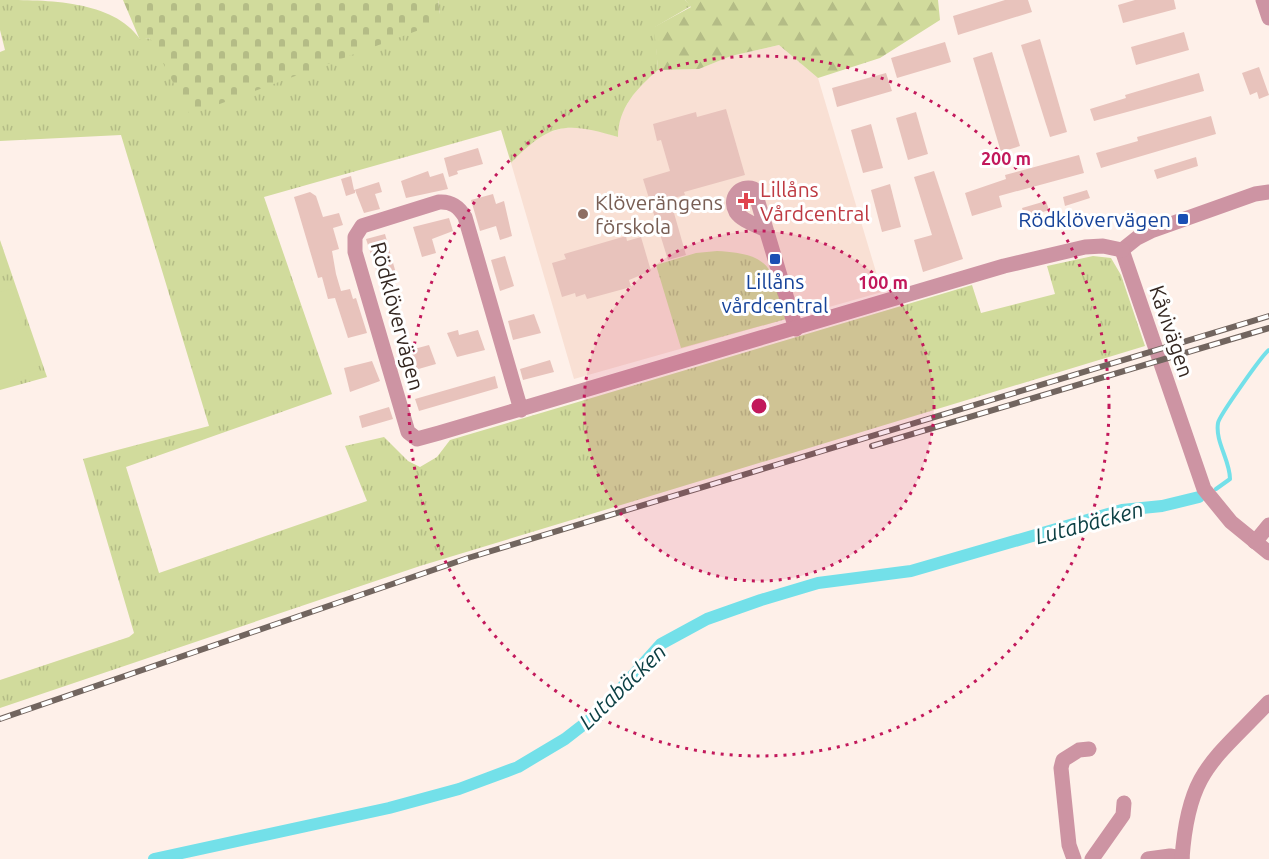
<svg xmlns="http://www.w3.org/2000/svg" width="1269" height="859" viewBox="0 0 1269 859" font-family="Ubuntu,sans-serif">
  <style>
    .built { fill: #f9e0d4 }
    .grass { fill: url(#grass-tufts) }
    .forest { fill: url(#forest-firs) }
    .cemetery { fill: url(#cemetery-stones) }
    .garden { fill: #d1db9c }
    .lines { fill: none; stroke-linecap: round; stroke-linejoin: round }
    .stream { stroke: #73e0e9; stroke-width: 4 }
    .canal { stroke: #73e0e9; stroke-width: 12 }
    .building { fill: #e8c3bc }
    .minor { stroke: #cd94a3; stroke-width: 15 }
    .rail-casing { stroke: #72655f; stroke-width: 6 }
    .rail { stroke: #fff; stroke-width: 4; stroke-dasharray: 11; stroke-linecap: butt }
    .ring { fill: none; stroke: #c2185b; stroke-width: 3; stroke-dasharray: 3 6 }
    .health-dot { fill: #e0444e; stroke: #fff; stroke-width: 2 }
    .education-dot { fill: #8d6e63; stroke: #fff; stroke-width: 2 }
    .transit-dot { fill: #1a4fb4; stroke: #fff; stroke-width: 2 }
    .labels { text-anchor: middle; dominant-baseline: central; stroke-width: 6; stroke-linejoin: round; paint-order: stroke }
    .health-label { font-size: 21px; fill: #be3a42; stroke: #fff; text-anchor: start }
    .education-label { font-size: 21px; fill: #785e54; stroke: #fff; text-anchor: start }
    .transit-label { font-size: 21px; fill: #164399; stroke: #fff; text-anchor: end }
    .street-label { font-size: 21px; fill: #342721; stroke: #fff }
    .water-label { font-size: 22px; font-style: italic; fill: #0c4044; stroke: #fff }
    .centre { fill: #c2185b; stroke: #fff; stroke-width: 3 }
    .ring-label { font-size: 18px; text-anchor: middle; font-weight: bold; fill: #c2185b; stroke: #fff; stroke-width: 6; stroke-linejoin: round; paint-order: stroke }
  </style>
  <defs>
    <pattern id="grass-tufts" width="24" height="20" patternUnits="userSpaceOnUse" patternTransform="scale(1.5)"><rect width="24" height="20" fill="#d1db9c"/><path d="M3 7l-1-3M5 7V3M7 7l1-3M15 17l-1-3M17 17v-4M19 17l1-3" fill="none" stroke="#b4bc86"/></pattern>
    <pattern id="forest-firs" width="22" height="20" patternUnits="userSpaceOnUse" patternTransform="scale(1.5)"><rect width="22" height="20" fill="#d1db9c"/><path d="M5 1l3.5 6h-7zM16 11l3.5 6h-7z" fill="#b4bc86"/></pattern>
    <pattern id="cemetery-stones" width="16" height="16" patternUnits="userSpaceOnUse" patternTransform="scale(1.5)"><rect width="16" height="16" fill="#d1db9c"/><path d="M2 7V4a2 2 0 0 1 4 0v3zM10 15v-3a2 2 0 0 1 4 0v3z" fill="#b4bc86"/></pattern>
  </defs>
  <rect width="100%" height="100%" fill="#fef0e9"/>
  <!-- built -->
  <polygon class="built" points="779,45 818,78 882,292 574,379 511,163 530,143 544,134 563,128 587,127 618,137 618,120 629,101 640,85 658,70 699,69 731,56"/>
  <!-- grass -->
  <g class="grass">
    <path d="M0,0C47,0 113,0 140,39L440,14L438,0H685L691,6L655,27L658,70C637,88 618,108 618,137C566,121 549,123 511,163L501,130L264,197L332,394L126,467L159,573L367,501L345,446L384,437L408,461L420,467L437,457L450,440L972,285L981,313L1055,294L1047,266L1093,256L1111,258L1121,275L1145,346L420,566L0,708V680L129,637L134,633L83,459L209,426L121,135L0,141V52L5,50L0,30Z"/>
    <polygon points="0,240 47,377 0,390"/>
    <path d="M717,251C775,254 771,270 786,319L681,348L656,265L696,253Z"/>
  </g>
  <!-- forest -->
  <polygon class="forest" points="685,0 938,0 940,20 880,58 818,78 779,45 731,56 699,69 658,70 654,27 691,7"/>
  <!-- cemetery -->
  <polygon class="cemetery" points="123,0 438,0 440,14 438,23 190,115 150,38 140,40"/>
  <!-- garden -->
  <polygon class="garden" points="11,289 40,371 0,385 0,292"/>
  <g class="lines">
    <!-- stream -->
    <path class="stream" d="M1216,489L1230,479C1230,460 1215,442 1218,423C1219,416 1263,354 1269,350"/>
    <!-- canal -->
    <polyline class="canal" points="154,859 389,808 459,789 518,767 565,739 601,711 661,644 707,619 761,600 818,583 911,571 1122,510 1162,506 1199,497"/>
  </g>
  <!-- building -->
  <g class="building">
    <polygon points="1005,0 1028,0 1032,12 958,35 953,16"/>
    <polygon points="1135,0 1174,0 1176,9 1123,23 1118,5"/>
    <polygon points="1184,32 1189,50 1136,65 1131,47"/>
    <polygon points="1040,39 1067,132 1050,137 1021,45"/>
    <polygon points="945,42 951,62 897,78 891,58"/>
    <polygon points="992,52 1020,146 1001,152 973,58"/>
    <polygon points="1259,67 1269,95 1259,99 1257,92 1250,95 1242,73"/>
    <polygon points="886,73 892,91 837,107 832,88"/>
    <polygon points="1199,73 1204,91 1094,121 1090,109 1126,98 1125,95"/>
    <polygon points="726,109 745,175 684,192 685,195 670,199 686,255 668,260 643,179 670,171 661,140 657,141 653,124 696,112 697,117"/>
    <polygon points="916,112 928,154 908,160 896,118"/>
    <polygon points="1211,116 1216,134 1101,168 1096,153 1138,141 1137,137"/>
    <polygon points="871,124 883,168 863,173 851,130"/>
    <polygon points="478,148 483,164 457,171 458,174 449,177 444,158"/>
    <polygon points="1079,155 1084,173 999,196 1002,207 972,216 965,193 1006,179 1005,175"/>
    <polygon points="1196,157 1198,166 1157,179 1154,170"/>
    <polygon points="428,171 430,177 443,173 448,189 406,198 401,181"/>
    <polygon points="934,171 963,259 923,272 914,240 932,235 914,177"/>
    <polygon points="351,176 354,190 379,182 382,192 375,194 380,209 364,213 355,190 355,193 346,196 341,179"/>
    <polygon points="890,184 901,227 882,232 871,190"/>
    <polygon points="1087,190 1090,198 1065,206 1063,197"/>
    <polygon points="310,192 316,196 323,217 339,213 343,225 333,228 339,249 332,251 336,274 341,291 350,289 353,299 356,298 367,333 348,338 335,298 328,299 322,277 318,278 294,197"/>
    <polygon points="493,194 496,204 504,201 512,236 500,240 496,226 480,231 471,200"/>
    <polygon points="1046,201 1049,210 1025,218 1022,208"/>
    <polygon points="449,218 453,231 432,239 436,253 422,257 413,227"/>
    <polygon points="385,234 397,277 380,282 366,239"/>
    <polygon points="626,236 627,241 641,237 651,271 629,280 631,287 587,299 585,294 576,297 575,293 562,297 552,263 566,259 564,254"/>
    <polygon points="505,256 514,286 500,291 491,260"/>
    <polygon points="534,314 541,333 513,340 508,321"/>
    <polygon points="458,330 459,335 478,330 485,350 457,357 447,333"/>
    <polygon points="429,345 436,364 408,372 403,352"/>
    <polygon points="550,360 554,372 523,380 520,369"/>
    <polygon points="372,361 380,381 350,392 344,368"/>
    <polygon points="495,376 498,388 419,411 415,399"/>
    <polygon points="389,407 393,419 362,428 359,416"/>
  </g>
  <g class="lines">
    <!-- minor -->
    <g class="minor">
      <polyline points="1263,0 1269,18"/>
      <path d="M766,230C757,225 742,221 736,212C728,198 740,184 754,189L796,329"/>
      <polyline points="1122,250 1204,489 1231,522 1269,553"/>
      <polyline points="1122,250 1137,238 1151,231 1255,194 1269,192"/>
      <path d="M521,410L465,217C459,207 452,201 439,202L362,226L355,237V252L408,432L417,439L439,433L1004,266L1085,247L1103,246L1122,250"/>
      <polyline points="1255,542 1269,525"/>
      <polyline points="1074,859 1069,845 1061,768 1063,760 1079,750 1089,749"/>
      <polyline points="1092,859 1123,815 1124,803"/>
      <polyline points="1148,859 1170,856 1182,858"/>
      <path d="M1182,859C1188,771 1213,761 1269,702"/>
    </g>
    <!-- rail casing -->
    <g class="rail-casing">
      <g id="rail">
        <polyline points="872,446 1269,328"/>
        <polyline points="0,719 468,558 1269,316"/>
      </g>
    </g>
    <!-- rail -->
    <use href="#rail" class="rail"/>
  </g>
  <!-- distance rings -->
  <circle cx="759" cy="406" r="175" fill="#c2185b" fill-opacity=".12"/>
  <g class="ring">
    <circle cx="759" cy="406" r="175"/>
    <circle cx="759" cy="406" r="350"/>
  </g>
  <!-- markers -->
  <path class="health-dot" d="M743 192h6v6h6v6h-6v6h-6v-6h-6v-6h6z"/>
  <circle class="education-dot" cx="583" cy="214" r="6"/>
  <g class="transit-dot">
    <rect x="1177" y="213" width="12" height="12" rx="3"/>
    <rect x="769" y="253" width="12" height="12" rx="3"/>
  </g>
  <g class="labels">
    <!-- health labels -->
    <g class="health-label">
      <text x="760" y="189">Lillåns<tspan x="760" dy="24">Vårdcentral</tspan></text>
    </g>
    <!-- education labels -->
    <g class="education-label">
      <text x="595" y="202">Klöverängens<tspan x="595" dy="24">förskola</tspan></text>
    </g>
    <!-- transit labels -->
    <g class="transit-label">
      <text x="1171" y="219">Rödklövervägen</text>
      <text x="775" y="281" text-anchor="middle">Lillåns<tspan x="775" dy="24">vårdcentral</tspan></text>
    </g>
    <!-- street labels -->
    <g class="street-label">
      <text transform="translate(398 316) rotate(75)">Rödklövervägen</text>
      <text transform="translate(1172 331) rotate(71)">Kåvivägen</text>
    </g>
    <!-- water labels -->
    <g class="water-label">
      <text transform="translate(1089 522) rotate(-15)">Lutabäcken</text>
      <text transform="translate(622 686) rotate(-44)">Lutabäcken</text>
    </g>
  </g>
  <circle cx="759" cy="406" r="9" class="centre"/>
  <g class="ring-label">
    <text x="1006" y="165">200 m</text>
    <text x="883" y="289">100 m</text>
  </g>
</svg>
